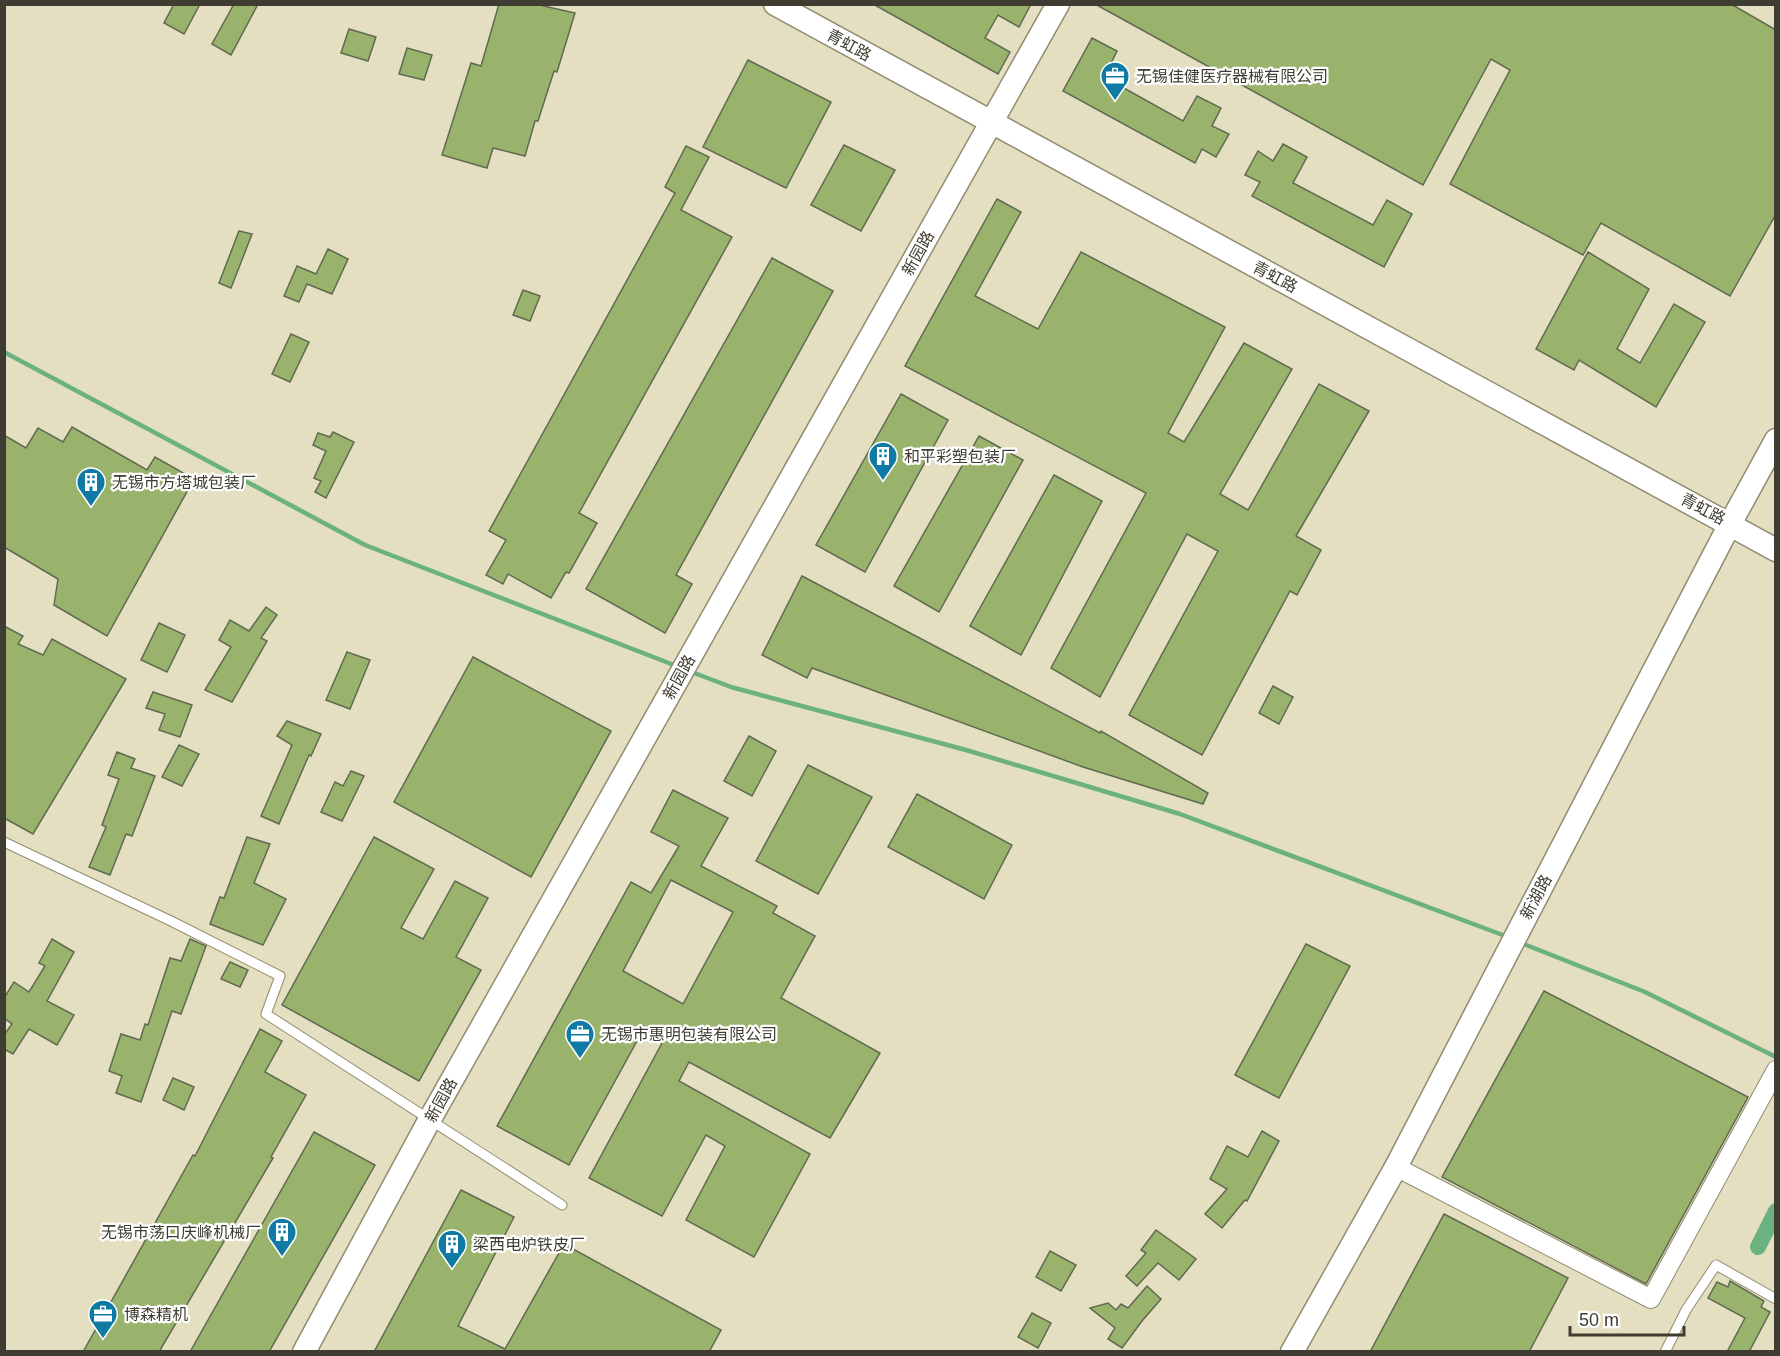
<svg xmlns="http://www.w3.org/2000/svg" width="1780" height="1356" viewBox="0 0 1780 1356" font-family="Arial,'Noto Sans SC',sans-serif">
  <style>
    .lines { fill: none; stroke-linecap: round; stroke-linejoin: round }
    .stream { stroke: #6cb180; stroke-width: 4.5 }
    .canal { stroke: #6cb180; stroke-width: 16 }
    .building { fill: #99b36c; stroke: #606a51; stroke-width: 1.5; fill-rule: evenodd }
    .service-casing { stroke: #918c70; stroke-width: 11 }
    .minor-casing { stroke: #918c70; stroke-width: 20 }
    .tertiary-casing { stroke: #918c70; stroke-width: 25 }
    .service { stroke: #fff; stroke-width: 9 }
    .minor { stroke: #fff; stroke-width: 18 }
    .tertiary { stroke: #fff; stroke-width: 22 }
    .labels { text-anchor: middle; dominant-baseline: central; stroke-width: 4.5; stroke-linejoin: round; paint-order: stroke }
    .street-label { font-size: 16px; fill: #3f3d31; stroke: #fff }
    .poi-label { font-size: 16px; fill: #3f3d31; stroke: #fff; text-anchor: start }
  </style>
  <rect width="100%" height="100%" fill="#e4dfc1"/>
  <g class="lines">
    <!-- stream -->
    <g class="stream">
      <polyline points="4,352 365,545 679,667"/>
      <polyline points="689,671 731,687 966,750 1180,814 1508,937"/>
      <polyline points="1521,943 1645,992 1776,1057"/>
    </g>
    <!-- canal -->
    <polyline class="canal" points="1758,1247 1776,1211"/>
  </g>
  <!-- building -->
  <g class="building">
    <polygon points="174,4 200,4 184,34 164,23"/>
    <polygon points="234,4 258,4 231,55 212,44"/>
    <polygon points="499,4 535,4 575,13 557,72 554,71 538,121 535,121 525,156 493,148 487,168 442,155 471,63 481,66"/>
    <polygon points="873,4 1031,4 1019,27 998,15 985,38 1010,52 998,74"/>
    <polygon points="1095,4 1731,4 1776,30 1776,214 1730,296 1601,223 1583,255 1450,184 1510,70 1491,59 1423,185"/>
    <polygon points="349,29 376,37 368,61 341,53"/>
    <polygon points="1092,38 1117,51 1104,77 1183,121 1197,96 1221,108 1212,126 1229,134 1216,157 1202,149 1195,163 1063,91"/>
    <polygon points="407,48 432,55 424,80 399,74"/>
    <polygon points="748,60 831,102 786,188 703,147"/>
    <polygon points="1283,144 1307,157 1293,183 1373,225 1387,200 1412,214 1384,267 1252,196 1260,182 1245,175 1258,151 1273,161"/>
    <polygon points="844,145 895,170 861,231 811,205"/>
    <polygon points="686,146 709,157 681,210 732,237 579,513 597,523 569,573 566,572 551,598 508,574 503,584 486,575 506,540 489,531 675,193 665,187"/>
    <polygon points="997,199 1021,212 975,296 1038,329 1081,252 1225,327 1168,433 1184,442 1244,343 1292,369 1220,494 1248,510 1319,384 1369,411 1296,536 1321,550 1297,595 1290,591 1202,755 1129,715 1218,551 1187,534 1100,697 1051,668 1146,493 905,366"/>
    <polygon points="239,231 252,234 231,288 219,283"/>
    <polygon points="328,249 348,259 332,294 307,284 299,302 284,296 297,266 316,274"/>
    <polygon points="1588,252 1649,289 1617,349 1640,363 1674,304 1705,322 1656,407 1579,360 1574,370 1536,349"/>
    <polygon points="772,258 833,291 676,575 692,584 665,633 586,589"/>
    <polygon points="523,290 540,296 530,321 513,315"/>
    <polygon points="291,334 309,342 290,382 272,374"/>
    <polygon points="901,394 948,420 865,572 816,545"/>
    <polygon points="72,427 147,470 155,457 194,479 107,636 54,605 58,579 4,547 4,435 26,448 38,428 63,442"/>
    <polygon points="333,432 354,442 326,498 315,492 321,481 314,478 326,451 313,445 318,433 330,437"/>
    <polygon points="979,436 1023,460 939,612 894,586"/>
    <polygon points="1054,475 1102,501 1021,655 970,626"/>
    <polygon points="802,576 1100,733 1101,731 1208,793 1203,804 1083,767 812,668 807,678 762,655"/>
    <polygon points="266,607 277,615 261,638 267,641 232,702 205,690 231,647 219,640 230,620 249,631"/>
    <polygon points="159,623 185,635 167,672 141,660"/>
    <polygon points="4,626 23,636 18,644 43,655 52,639 126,679 33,834 4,818"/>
    <polygon points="347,652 370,660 350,709 326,700"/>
    <polygon points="473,657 611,731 531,877 394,802"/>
    <polygon points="1273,686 1293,697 1279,724 1259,713"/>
    <polygon points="153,692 192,705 180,737 159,730 165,714 146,708"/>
    <polygon points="287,721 321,734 311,756 309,755 279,824 261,816 292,745 277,736"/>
    <polygon points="749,736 776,751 752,796 724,781"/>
    <polygon points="179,745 199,754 182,786 162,777"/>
    <polygon points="117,752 135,759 131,768 155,776 132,836 126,834 110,875 89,867 106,827 102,825 119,779 108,775"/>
    <polygon points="808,765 872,797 818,894 756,861"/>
    <polygon points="351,771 364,776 342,821 321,812 335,782 343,786"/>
    <path d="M673,790L728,818L701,866L777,906L773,913L815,936L781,998L880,1053L830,1138L689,1062L679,1081L810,1154L754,1257L686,1220L725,1146L706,1135L662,1216L589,1178L662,1043L642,1032L569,1165L497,1126L631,882L651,893L679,846L651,832ZM671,880L733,912L683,1004L623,971Z"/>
    <polygon points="917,794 1012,845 984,899 888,847"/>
    <polygon points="247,837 270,844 254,883 286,899 263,945 210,924 220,897 224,898"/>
    <polygon points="374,837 434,869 401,928 423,939 455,881 488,898 456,957 481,970 419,1081 282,1005"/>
    <polygon points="52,939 74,952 47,1001 74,1015 57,1045 29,1029 13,1054 4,1049 4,1035 12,1024 4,1018 4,998 14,982 29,992 45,966 39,963"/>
    <polygon points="190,939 206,946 181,1014 172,1011 141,1102 116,1093 122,1076 109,1071 121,1034 140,1040 145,1024 148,1025 170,958 181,961"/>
    <polygon points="1306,944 1350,966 1279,1098 1235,1075"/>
    <polygon points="230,962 248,970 240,987 221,979"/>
    <polygon points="1544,991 1748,1097 1646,1284 1442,1177"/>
    <polygon points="260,1029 282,1041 265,1072 306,1095 271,1157 273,1158 159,1352 83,1352 193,1155 195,1156"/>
    <polygon points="173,1078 194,1087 184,1110 163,1100"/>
    <polygon points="1262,1131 1279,1141 1247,1201 1245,1200 1222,1228 1205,1214 1227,1189 1210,1179 1227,1146 1248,1157"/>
    <polygon points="314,1132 375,1165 269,1352 190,1352"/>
    <polygon points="461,1190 514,1217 458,1326 505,1349 564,1244 721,1330 709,1352 374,1352"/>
    <polygon points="1444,1214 1568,1278 1529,1352 1370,1352"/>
    <polygon points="1156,1230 1196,1259 1179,1280 1158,1263 1137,1286 1126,1276 1146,1253 1141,1250"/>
    <polygon points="1050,1251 1076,1265 1061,1291 1036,1277"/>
    <polygon points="1730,1281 1764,1301 1761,1307 1770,1312 1749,1352 1727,1352 1745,1318 1708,1298 1717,1282 1728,1287"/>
    <polygon points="1147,1286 1161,1299 1142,1321 1122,1348 1108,1339 1115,1328 1090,1308 1108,1303 1116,1310 1121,1304 1128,1308"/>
    <polygon points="1032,1313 1051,1323 1038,1348 1018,1337"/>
  </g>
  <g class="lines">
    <!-- service casing -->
    <g class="service-casing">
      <g id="service">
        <polyline points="4,842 171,921 280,976 266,1014 562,1205"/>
        <polyline points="1665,1352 1686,1310 1716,1265 1776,1299"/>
      </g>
    </g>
    <!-- minor casing -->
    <g class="minor-casing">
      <polyline id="minor" points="1396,1167 1651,1299 1776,1070"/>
    </g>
    <!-- tertiary casing -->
    <g class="tertiary-casing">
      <g id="tertiary">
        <polyline points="775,4 1776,550"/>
        <polyline points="304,1352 430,1119 1058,4"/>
        <polyline points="1292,1352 1396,1167 1730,524 1776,440"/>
      </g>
    </g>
    <!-- service -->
    <use href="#service" class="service"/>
    <!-- minor -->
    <use href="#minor" class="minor"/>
    <!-- tertiary -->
    <use href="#tertiary" class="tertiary"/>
  </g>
  <!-- icons -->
  <defs>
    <g id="office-pin" transform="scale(1.5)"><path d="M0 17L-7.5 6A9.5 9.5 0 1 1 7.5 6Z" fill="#0f7aa4" stroke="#fff"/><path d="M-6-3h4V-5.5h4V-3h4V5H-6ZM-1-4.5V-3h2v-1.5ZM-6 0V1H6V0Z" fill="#fff"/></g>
    <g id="building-pin" transform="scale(1.5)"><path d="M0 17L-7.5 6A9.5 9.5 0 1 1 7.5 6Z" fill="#0f7aa4" stroke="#fff"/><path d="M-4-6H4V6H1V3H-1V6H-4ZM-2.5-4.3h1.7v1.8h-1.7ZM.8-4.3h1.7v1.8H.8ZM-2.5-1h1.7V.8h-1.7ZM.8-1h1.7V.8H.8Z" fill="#fff"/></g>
  </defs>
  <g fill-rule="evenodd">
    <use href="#office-pin" x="1115" y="76"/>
    <use href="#building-pin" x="883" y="456"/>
    <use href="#building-pin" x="91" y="482"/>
    <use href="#office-pin" x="580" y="1034"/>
    <use href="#building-pin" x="282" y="1232"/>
    <use href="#building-pin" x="452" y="1244"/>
    <use href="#office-pin" x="103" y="1314"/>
  </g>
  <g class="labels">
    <!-- street labels -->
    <g class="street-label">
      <text transform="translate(849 45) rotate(29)">青虹路</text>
      <text transform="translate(918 253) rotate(-61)">新园路</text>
      <text transform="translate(1275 277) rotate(28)">青虹路</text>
      <text transform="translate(1703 509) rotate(28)">青虹路</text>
      <text transform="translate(679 677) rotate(-61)">新园路</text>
      <text transform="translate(1536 897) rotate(-62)">新湖路</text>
      <text transform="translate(441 1100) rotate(-61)">新园路</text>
    </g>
    <!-- poi labels -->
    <g class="poi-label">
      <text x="1136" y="76">无锡佳健医疗器械有限公司</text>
      <text x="904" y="456">和平彩塑包装厂</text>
      <text x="112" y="482">无锡市方塔城包装厂</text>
      <text x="601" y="1034">无锡市惠明包装有限公司</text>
      <text x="261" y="1232" text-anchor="end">无锡市荡口庆峰机械厂</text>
      <text x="473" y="1244">梁西电炉铁皮厂</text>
      <text x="124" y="1314">博森精机</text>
    </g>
  </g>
  <!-- border -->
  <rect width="1780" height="1356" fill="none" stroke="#3f3d31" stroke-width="12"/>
  <!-- scale -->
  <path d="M1570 1326v9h114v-9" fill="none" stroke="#3f3d31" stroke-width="3"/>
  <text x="1579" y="1326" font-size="18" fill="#3f3d31" stroke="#ffffff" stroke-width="4.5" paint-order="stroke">50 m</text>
</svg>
